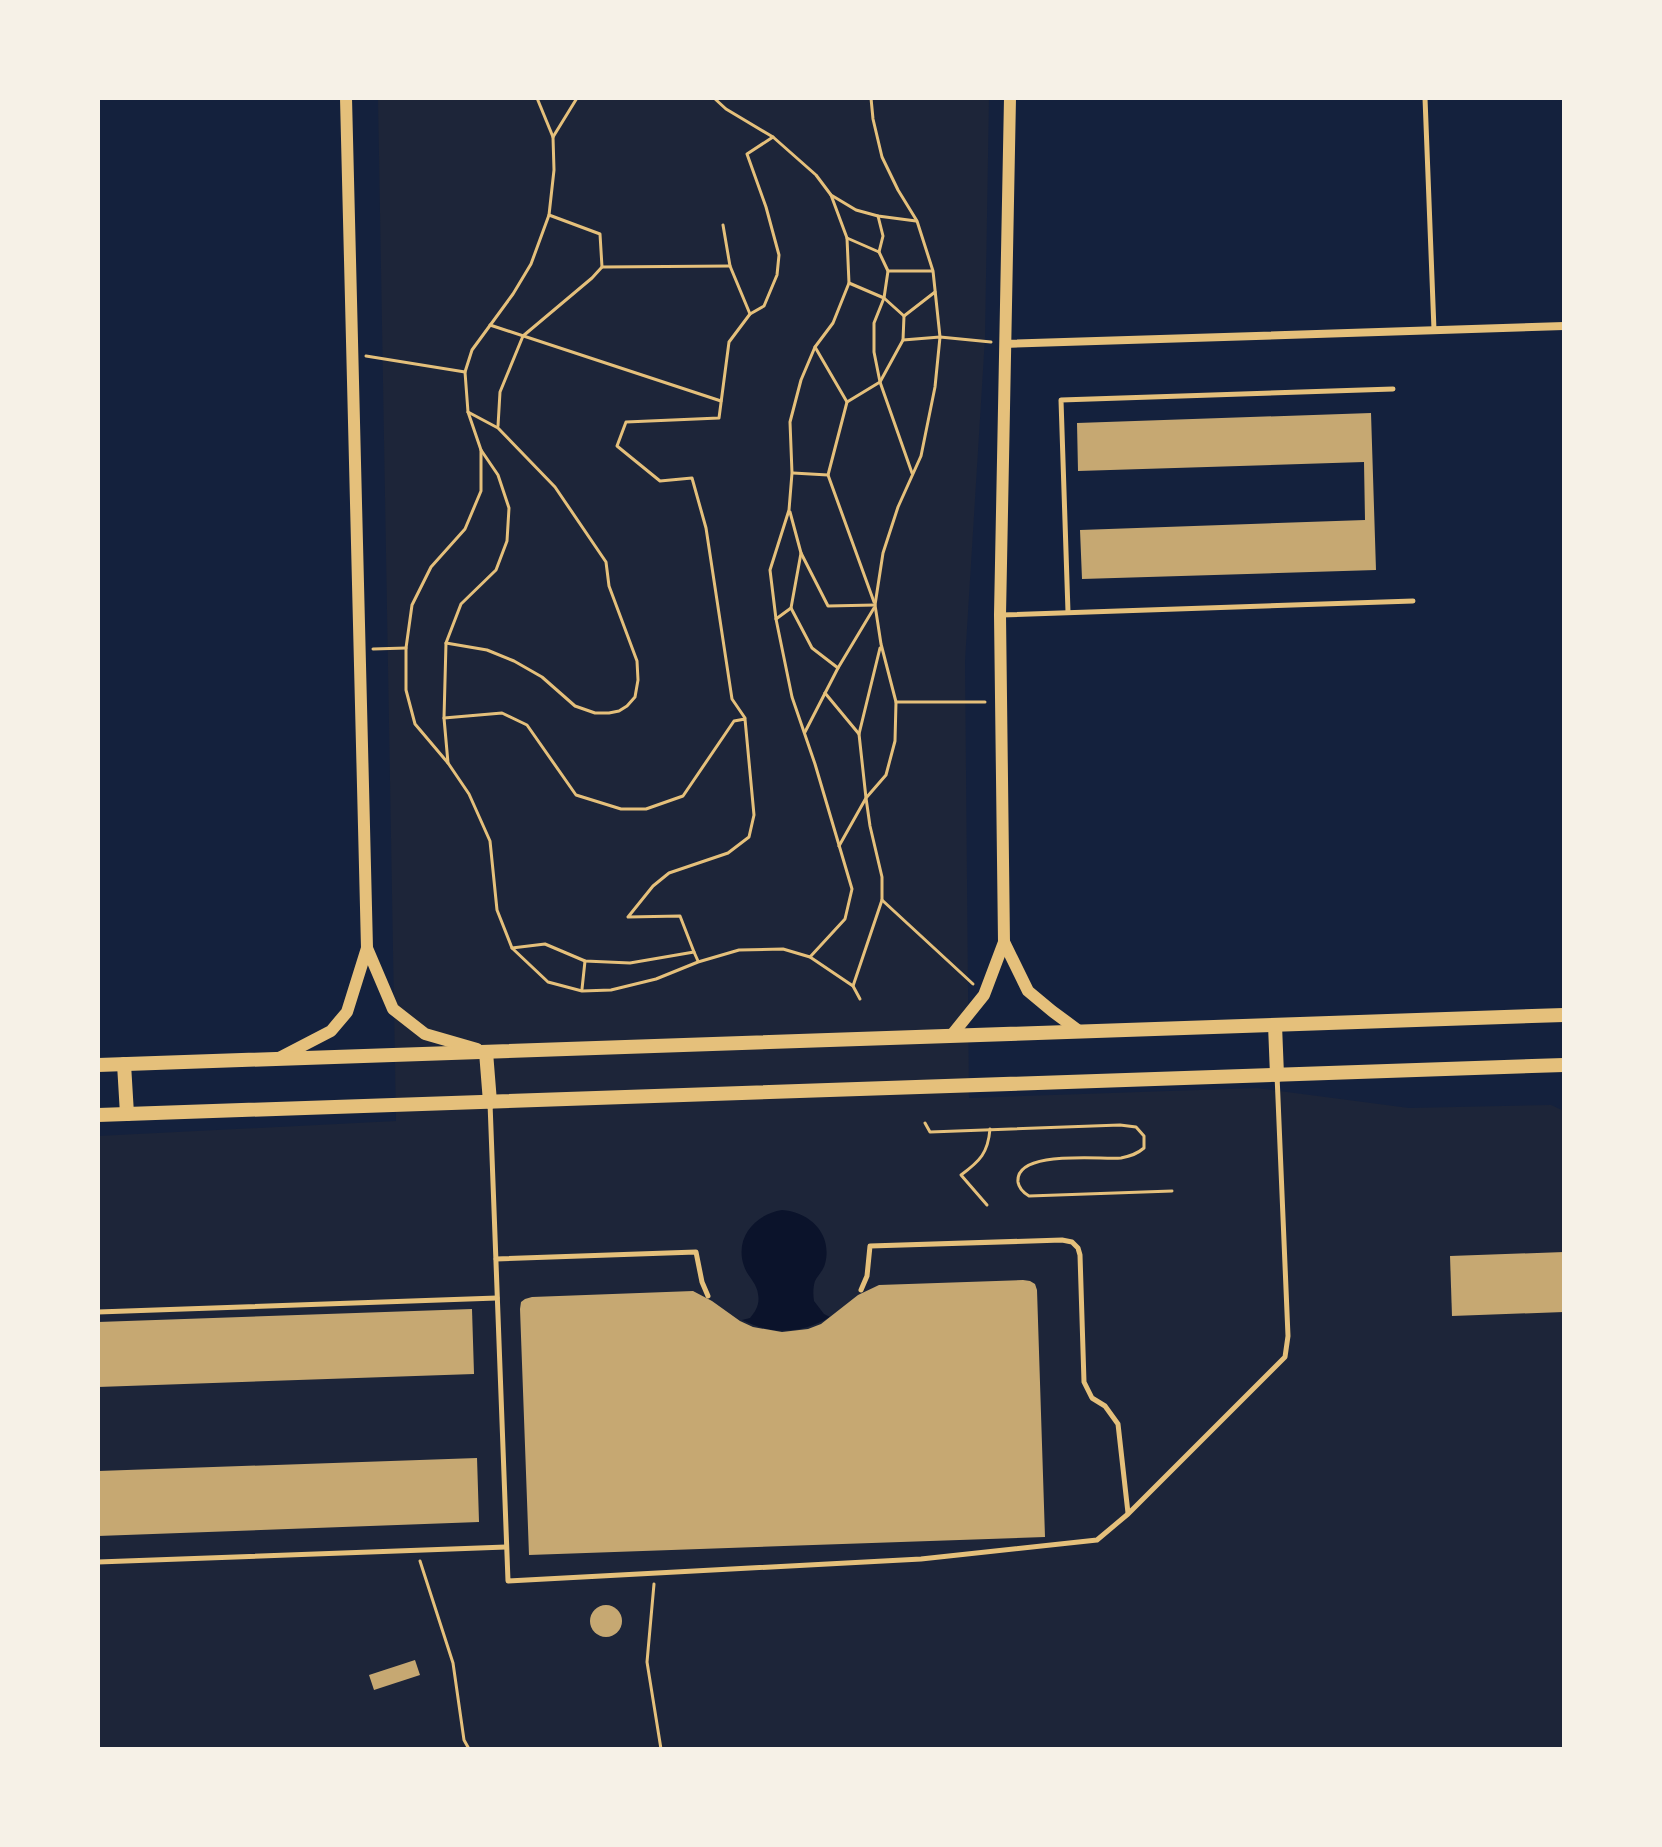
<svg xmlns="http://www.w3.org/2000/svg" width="1662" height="1847" viewBox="0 0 1662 1847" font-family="'PT Sans',sans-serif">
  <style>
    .green { fill: #1d2539 }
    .water { fill: #0b132b }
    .building { fill: #c6a872 }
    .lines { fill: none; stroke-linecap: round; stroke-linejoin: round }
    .path { stroke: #e5c07b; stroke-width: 3 }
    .service { stroke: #e5c07b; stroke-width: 5 }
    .minor { stroke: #e5c07b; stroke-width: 8 }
    .tertiary { stroke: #e5c07b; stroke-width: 12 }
    .secondary { stroke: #e5c07b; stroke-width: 14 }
  </style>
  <rect width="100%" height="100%" fill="#14213d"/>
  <!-- green -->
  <polygon class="green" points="378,98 989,98 985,338 965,661 969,1098 1257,1088 1409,1108 1551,1105 1564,1111 1564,1749 98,1749 98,1136 396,1121"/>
  <!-- water -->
  <path class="water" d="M782,1210C810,1212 833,1234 825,1264C823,1271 818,1275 815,1281C813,1287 813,1295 814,1301L824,1314L830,1317C801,1334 772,1335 742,1320L750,1318C756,1311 760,1304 758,1294C757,1283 747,1276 744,1266C734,1237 756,1214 782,1210Z"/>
  <!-- building -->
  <g class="building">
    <polygon points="1371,413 1376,570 1082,579 1080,530 1365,520 1364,462 1078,471 1077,423"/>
    <polygon points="1564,1252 1564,1312 1452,1316 1450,1256"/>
    <polygon points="1023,1280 1030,1281 1035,1284 1037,1290 1045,1537 529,1555 520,1309 521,1302 525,1299 532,1297 693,1291 712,1301 740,1321 753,1327 782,1332 808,1329 821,1324 858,1295 879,1285"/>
    <polygon points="472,1309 474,1374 98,1387 98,1322"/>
    <polygon points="477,1458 479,1522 98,1536 98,1471"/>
    <circle cx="606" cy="1621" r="16"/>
    <polygon points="415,1660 420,1675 374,1690 369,1675"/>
  </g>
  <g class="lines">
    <!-- path -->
    <g class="path">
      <polyline points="537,98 553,137"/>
      <polyline points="577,98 553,137 554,170 549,215 531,264 513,294 472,350 465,372 468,412 481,450 481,491 465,529 431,567 412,605 406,648 406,690 415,724 448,763 469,794 490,841 497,910 512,948 548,982 582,991 611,990 656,979 698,962 739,950 783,949 810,957 853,986 882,900 882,877 870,826 866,798 886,775 895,741 896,702 881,644 875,605 883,553 898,507 921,456 935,387 940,337 933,271 917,221 898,190 882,157 873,119 871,98"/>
      <polyline points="714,98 726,109 773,137 816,175 831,195 856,210 878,216 916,221"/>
      <polyline points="878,216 883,236 879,252 888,271 884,298 874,323 874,352 880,382 912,473"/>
      <polyline points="723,225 730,266 750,314 729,342 719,418 626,422 617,446 660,481 692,478 706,528 732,699 745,718"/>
      <polyline points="847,238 879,252"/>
      <polyline points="602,267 730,266"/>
      <polyline points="888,271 932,271"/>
      <polyline points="849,283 884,298 904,316 935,292"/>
      <polyline points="750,314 764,306 777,275 779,255 766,207 747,154 773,137"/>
      <polyline points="490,325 721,401"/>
      <polyline points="903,340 940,337 991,342"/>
      <polyline points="815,347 847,402"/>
      <polyline points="366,356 465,372"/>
      <polyline points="498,426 500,392 523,336 592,278 602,267 600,234 549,215"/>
      <polyline points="793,473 828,475 847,402 880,382 903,340 904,316"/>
      <polyline points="828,475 874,602"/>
      <polyline points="790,512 801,553 828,606 875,605"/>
      <polyline points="791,608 812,648 838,668 874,608"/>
      <polyline points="776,619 791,608 801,553"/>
      <polyline points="446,643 487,650 514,661 542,677 575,706 595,713 609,713 619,711 627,706 635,697 638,680 637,661 609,586 606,562 555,487 498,428 468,412"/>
      <polyline points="373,649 406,648"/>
      <polyline points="825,693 859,734 866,798 839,846"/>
      <polyline points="896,702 985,702"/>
      <polyline points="444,718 502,713 527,725 576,795 621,809 646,809 683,796 734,721 745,719 754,815 749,837 728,853 669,873 653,886 628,917 680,916 694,952"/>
      <polyline points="805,732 838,668"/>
      <polyline points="859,734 880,648"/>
      <polyline points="448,763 444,718 446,643 461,604 496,570 507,541 509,508 498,475 481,450"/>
      <polyline points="882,900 973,984"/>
      <polyline points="512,948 545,944 585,961 630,963 694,952 698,961"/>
      <polyline points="810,957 845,919 852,889 815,764 792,697 776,619 770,570 789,510 792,473 790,422 801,380 815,347 833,323 849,283 847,238 831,195"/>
      <polyline points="853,986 860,999"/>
      <polyline points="582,989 585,961"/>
      <path d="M925,1123L930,1132L1120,1125L1136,1127L1144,1136V1148C1137,1154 1131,1156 1121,1158C1101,1160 1015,1149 1018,1182C1019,1189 1024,1193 1029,1196L1172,1191"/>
      <path d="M987,1205L961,1175C980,1161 988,1153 990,1129"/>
      <polyline points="420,1561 453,1663 464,1740 469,1749"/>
      <polyline points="654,1584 647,1662 661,1749"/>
    </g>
    <!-- service -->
    <g class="service">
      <polyline points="1425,98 1434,330"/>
      <polyline points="1068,612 1061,400 1393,389"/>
      <polyline points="1001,615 1413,601"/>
      <polyline points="490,1103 508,1581 921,1559 1097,1540 1128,1514 1285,1357 1288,1336 1277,1075"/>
      <polyline points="496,1259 696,1252 702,1282 708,1296"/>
      <polyline points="861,1290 867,1276 870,1246 1062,1240 1072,1242 1078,1248 1080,1255 1084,1382 1092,1398 1105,1406 1118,1424 1128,1513"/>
      <polyline points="98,1312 497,1298"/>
      <polyline points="98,1562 506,1547"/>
    </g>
    <!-- minor -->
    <polyline class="minor" points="1004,344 1564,326"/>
    <!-- tertiary -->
    <g class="tertiary">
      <polyline points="1004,942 1028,991 1052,1011 1079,1031"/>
      <polyline points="367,948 393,1009 425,1034 477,1049"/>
      <polyline points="951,1036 984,995 1004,942 1000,615 1010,98"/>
      <polyline points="279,1058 331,1031 347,1012 367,948 346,98"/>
    </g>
    <!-- secondary -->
    <g class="secondary">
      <polyline points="1275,1025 1277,1075"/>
      <polyline points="486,1052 490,1102"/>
      <polyline points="124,1064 127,1114"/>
      <polyline points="98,1065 1564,1015"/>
      <polyline points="98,1115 1564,1065"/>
    </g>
  </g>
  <!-- border -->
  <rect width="1662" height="1847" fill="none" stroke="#f6f1e7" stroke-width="200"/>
</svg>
